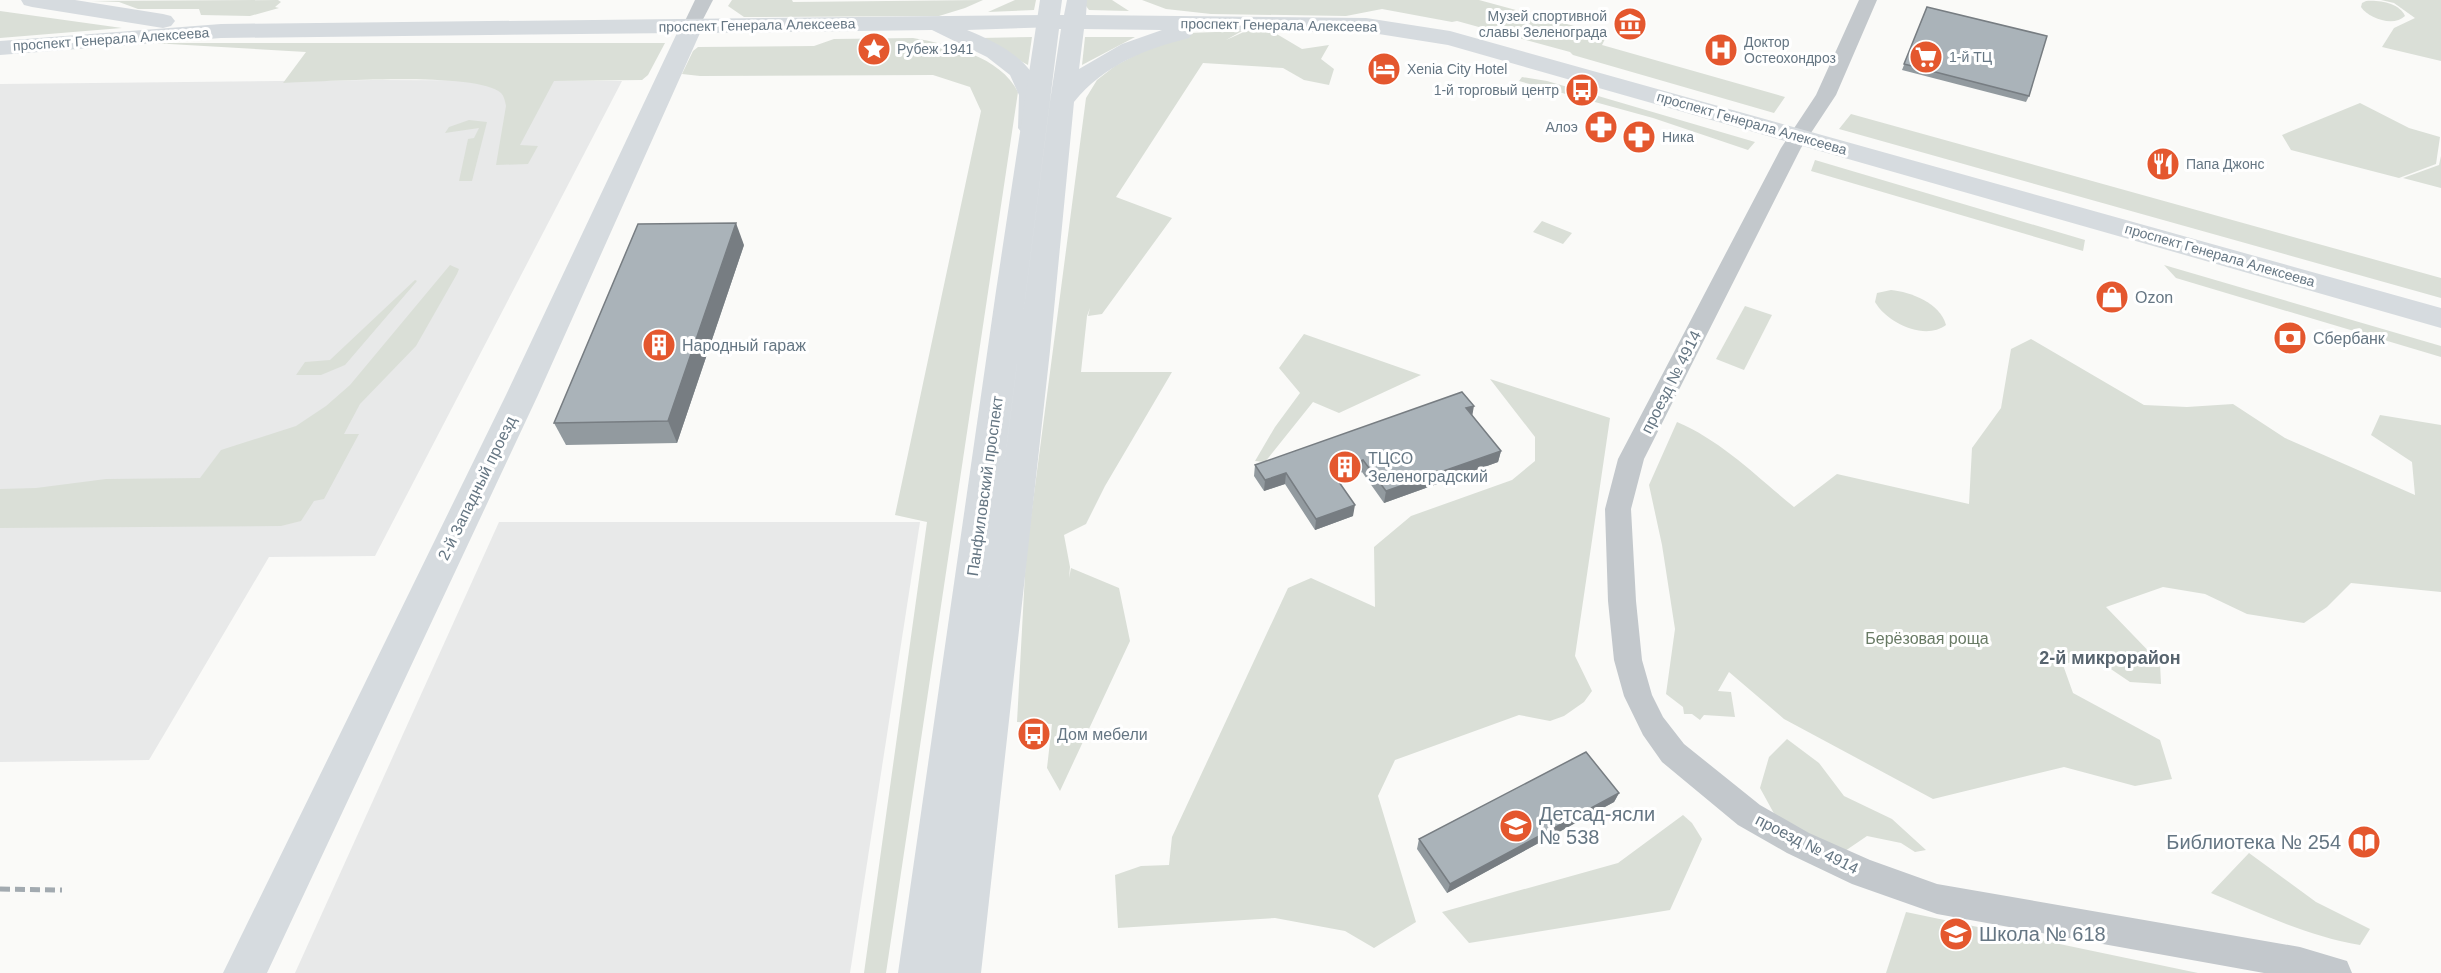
<svg xmlns="http://www.w3.org/2000/svg" width="2441" height="973" viewBox="0 0 2441 973" font-family="Arial,sans-serif">
  <style>
    .built { fill: #e8e9e9 }
    .green { fill: #dadfd7 }
    .lines { fill: none; stroke-linecap: round; stroke-linejoin: round }
    .street { fill: #c3c8cc; fill-rule: evenodd }
    .secondary { fill: #d6dbdf; fill-rule: evenodd }
    .primary { fill: #d6dbdf; fill-rule: evenodd }
    .rail { stroke: #a2aab0; stroke-width: 5; stroke-dasharray: 10 5; stroke-linecap: butt }
    .wall { fill: #929a9f }
    .shaded-wall { fill: #777d82 }
    .building { fill: #aab3b9; stroke: #777d82; stroke-width: 1.5 }
    .labels { text-anchor: middle; dominant-baseline: central; stroke-width: 6; stroke-linejoin: round; paint-order: stroke }
    .far-poi-label { font-size: 14px; fill: #657683; stroke: #fff; text-anchor: start }
    .far-street-label { font-size: 14px; fill: #657683; stroke: #fff }
    .poi-label { font-size: 16px; fill: #657683; stroke: #fff; text-anchor: start }
    .street-label { font-size: 16px; fill: #657683; stroke: #fff }
    .park-label { font-size: 16px; fill: #687a64; stroke: #fff }
    .neighbourhood-label { font-size: 18px; font-weight: bold; fill: #57646e; stroke: #fff }
    .near-poi-label { font-size: 20px; fill: #657683; stroke: #fff; text-anchor: start }
  </style>
  <rect width="100%" height="100%" fill="#fafaf8"/>
  <!-- built -->
  <g class="built">
    <polygon points="375,80 622,81 375,556 269,557 149,760 0,762 0,84"/>
    <polygon points="499,522 920,522 850,973 295,973"/>
  </g>
  <!-- green -->
  <g class="green">
    <polygon points="278,0 281,2 275,7 279,8 250,16 201,15 199,9 138,9 119,2 91,1"/>
    <polygon points="732,0 792,0 793,2 983,0 965,8 939,16 744,17 728,6"/>
    <polygon points="1015,0 1036,0 1034,10 988,12"/>
    <polygon points="1086,0 1112,0 1129,11 1089,10 1086,6"/>
    <polygon points="1142,0 1479,0 1607,35 1602,45 1785,97 1774,113 1573,55 1570,52 1457,21 1452,22 1382,9 1346,16 1211,14 1166,9"/>
    <polygon points="2381,0 2441,0 2441,61 2382,47 2394,28 2415,18 2394,3"/>
    <path d="M2366,1C2380,0 2399,3 2405,16C2394,27 2369,19 2361,7L2362,3Z"/>
    <polygon points="0,11 122,28 0,38"/>
    <polygon points="1270,30 1302,49 1329,45 1321,59 1334,69 1329,85 1304,80 1283,68 1203,63 1116,197 1172,218 1102,314 1088,316 1090,308 1087,316 1081,372 1172,372 1105,486 1086,524 1064,535 1070,567 1069,578 1071,568 1119,588 1130,641 1060,791 1047,768 1052,724 1017,722 1026,555 1086,98 1097,80 1115,66 1154,45 1189,33 1242,31 1226,40 1246,31"/>
    <polygon points="1032,37 1028,65 979,38"/>
    <polygon points="1085,37 1135,37 1082,65"/>
    <path d="M913,38C948,44 1001,57 1018,92L886,973H864L927,522L895,515L981,111L970,87L933,75L700,76L682,74L693,51L698,47L814,46L834,39Z"/>
    <path d="M152,43H665L648,75L642,80L554,81L520,145L538,146L528,164L496,165L506,106C505,101 504,96 501,93C477,71 320,82 283,83L306,52Z"/>
    <polygon points="1522,77 1547,81 1755,142 1748,150 1653,118 1519,81"/>
    <polygon points="2360,103 2409,128 2440,137 2436,164 2399,178 2291,150 2282,135"/>
    <polygon points="1851,114 2441,278 2441,298 1839,129"/>
    <polygon points="469,120 487,122 472,181 459,181 468,139 474,138 479,128 445,133 449,127"/>
    <polygon points="2441,156 2441,188 2403,178 2439,165"/>
    <polygon points="1815,160 2085,240 2083,251 1811,171"/>
    <polygon points="1542,221 1572,233 1563,244 1533,232"/>
    <polygon points="450,265 459,269 457,274 416,346 360,404 344,434 359,434 324,499 314,501 301,521 281,526 0,528 0,489 36,488 106,479 200,478 221,450 296,426 326,406 350,385"/>
    <polygon points="2164,265 2441,346 2441,357 2176,278"/>
    <polygon points="415,280 417,281 345,365 321,375 296,375 305,362 330,360"/>
    <path d="M1891,290C1911,292 1940,303 1946,325C1925,341 1887,323 1875,302L1877,293Z"/>
    <polygon points="1745,306 1772,315 1744,370 1716,359"/>
    <polygon points="1304,334 1421,375 1339,413 1313,402 1265,462 1255,461 1275,427 1300,393 1279,368"/>
    <path d="M2031,339L2144,405L2187,407L2233,404L2285,438L2415,495L2412,462L2371,435L2380,415L2441,425V592L2351,583L2327,607L2304,623L2247,614L2205,594L2163,587L2106,607L2160,663L2161,684L2130,682L2090,655L2063,665L2073,693L2160,740L2172,779L2135,786L2064,767L1933,799L1784,719L1729,672L1718,691L1731,692L1735,717L1704,715L1700,720L1692,714H1684L1683,707L1666,694L1675,629L1662,545L1649,485L1677,422C1722,441 1757,477 1794,507L1837,474L1969,504L1972,448L2001,408L2011,349Z"/>
    <polygon points="1490,379 1610,418 1575,656 1592,691 1584,702 1564,716 1550,721 1519,715 1395,760 1378,796 1416,922 1374,948 1345,931 1275,918 1118,928 1115,875 1141,866 1169,865 1172,837 1288,588 1311,578 1375,607 1374,547 1411,516 1512,480 1535,461 1535,437"/>
    <polygon points="1787,739 1819,763 1844,796 1892,819 1926,850 1915,852 1901,843 1867,836 1845,851 1777,819 1760,788 1769,757"/>
    <polygon points="1683,815 1692,823 1702,839 1670,910 1469,943 1442,912 1618,863"/>
    <path d="M2249,853L2316,902L2370,929L2360,945C2308,936 2259,913 2211,893Z"/>
    <polygon points="1906,912 2198,973 1886,973"/>
  </g>
  <g class="lines">
    <!-- street -->
    <g class="street">
      <polygon points="695,0 713,0 698,29 686,29 683,25"/>
      <polygon points="1859,0 1877,0 1836,95 1801,148 1644,459 1631,509 1636,601 1642,660 1652,695 1663,717 1684,744 1760,805 1809,833 1870,860 1937,884 2300,947 2347,961 2352,973 2264,973 1937,914 1852,884 1787,853 1738,825 1662,762 1643,735 1624,696 1614,660 1608,601 1605,509 1618,459 1781,148 1816,95"/>
    </g>
    <!-- secondary -->
    <g class="secondary">
      <polygon points="21,0 75,0 163,14 171,16 175,21 171,26 163,28 32,7 24,5"/>
      <path d="M1049,15L1057,17L1061,22L1057,27L967,30C1004,45 1044,66 1044,111C1044,120 1045,127 1040,133L1031,136L1022,133L1018,128L1019,95L1010,75L987,57L932,30L700,33L538,395L267,973H223L506,395L677,33L221,38L0,55V41L221,24Z"/>
    </g>
    <!-- primary -->
    <path class="primary" d="M1040,0H1062L1060,15H1064L1067,0H1087L1086,15L1366,18L1450,31L2441,308V328L1448,45L1366,32L1191,30L1193,33L1189,38C1145,49 1104,65 1074,102L1050,351L981,973H898L996,291ZM1059,29H1061L1050,101L988,594ZM1084,29L1162,30L1122,44L1079,69Z"/>
    <!-- rail -->
    <polyline class="rail" points="0,889 62,890"/>
  </g>
  <!-- wall -->
  <g class="wall">
    <polygon points="1927,7 2029,96 2026,102 1902,70"/>
    <polygon points="744,245 677,443 566,445 554,423"/>
    <polygon points="1472,415 1501,451 1498,462 1384,503 1362,472 1338,481 1353,516 1315,530 1285,484 1264,491 1254,476 1255,465"/>
    <polygon points="1619,793 1614,802 1447,893 1417,849 1419,839"/>
  </g>
  <!-- shaded-wall -->
  <g class="shaded-wall">
    <polygon points="736,223 744,245 677,443 668,421"/>
    <polygon points="1474,406 1472,417 1466,408"/>
    <polygon points="1501,451 1498,462 1384,503 1386,491"/>
    <polygon points="1363,460 1362,472 1331,483 1332,472"/>
    <polygon points="1286,473 1285,484 1264,491 1265,480"/>
    <polygon points="1355,505 1353,516 1315,530 1316,519"/>
    <polygon points="1619,793 1614,802 1447,893 1450,884"/>
  </g>
  <!-- building -->
  <g class="building">
    <polygon points="1927,7 2047,36 2029,96 1904,64"/>
    <polygon points="736,223 668,421 554,423 638,224"/>
    <polygon points="1462,392 1474,406 1466,408 1501,451 1386,491 1363,460 1332,472 1355,505 1316,519 1286,473 1265,480 1255,465"/>
    <polygon points="1586,752 1619,793 1450,884 1419,839"/>
  </g>
  <!-- icons -->
  <defs>
    <g id="museum-disc" transform="scale(1.725)"><circle r="9.5" fill="#e4572e" stroke="#fff"/><path d="M0-6L6-3V-2H-6V-3ZM-5-1h2V3h-2ZM-1-1h2V3h-2ZM3-1h2V3H3ZM-6 4H6V6H-6Z" fill="#fff"/></g>
    <g id="sight-disc" transform="scale(1.725)"><circle r="9.5" fill="#e4572e" stroke="#fff"/><path d="M0-6L1.8-2.2L6-1.7L2.9 1.2L3.7 5.4L0 3.3L-3.7 5.4L-2.9 1.2L-6-1.7L-1.8-2.2Z" fill="#fff"/></g>
    <g id="hospital-disc" transform="scale(1.725)"><circle r="9.5" fill="#e4572e" stroke="#fff"/><path d="M-5-5h3v3.5h4V-5h3V5h-3V1.5h-4V5h-3Z" fill="#fff"/></g>
    <g id="supermarket-disc" transform="scale(1.725)"><circle r="9.5" fill="#e4572e" stroke="#fff"/><path d="M-6-5.5h2.5l.6 2H6L4.5 2H-2.5L-4.4-4H-6ZM-1.5 3.2a1.3 1.3 0 1 0 .1 0ZM3 3.2a1.3 1.3 0 1 0 .1 0Z" fill="#fff"/></g>
    <g id="hotel-disc" transform="scale(1.725)"><circle r="9.5" fill="#e4572e" stroke="#fff"/><path d="M-6-4.5h1.5V1H6V5H4.5V3h-9V5H-6ZM-4 0a1.8 1.8 0 1 1 3.6 0ZM.5 0V-2.5h3Q6-2.5 6 0Z" fill="#fff"/></g>
    <g id="bus-disc" transform="scale(1.725)"><circle r="9.5" fill="#e4572e" stroke="#fff"/><path d="M-5-6H5V4H4V6H2V4H-2V6H-4V4H-5ZM-3.5-4V0h7V-4ZM-3.5 1.2v1.5H-2V1.2ZM2 1.2v1.5H3.5V1.2Z" fill="#fff"/></g>
    <g id="pharmacy-disc" transform="scale(1.725)"><circle r="9.5" fill="#e4572e" stroke="#fff"/><path d="M-2-6h4v4h4v4h-4v4h-4v-4h-4v-4h4Z" fill="#fff"/></g>
    <g id="restaurant-disc" transform="scale(1.725)"><circle r="9.5" fill="#e4572e" stroke="#fff"/><path d="M-5-6h1v4h1v-4h1v4h1v-4h1v5L-1.5 .5V6h-2V.5L-5-1ZM5-6V6H3V1.5H1.5Q1.5-4 5-6Z" fill="#fff"/></g>
    <g id="shop-disc" transform="scale(1.725)"><circle r="9.5" fill="#e4572e" stroke="#fff"/><path d="M-5-2.5h2.3a2.7 3.5 0 0 1 5.4 0H5L5.5 6h-11ZM-1.5-2.5h3a1.5 2.3 0 0 0-3 0Z" fill="#fff"/></g>
    <g id="bank-disc" transform="scale(1.725)"><circle r="9.5" fill="#e4572e" stroke="#fff"/><path d="M-6-4H6V4H-6ZM0-2.3a2.3 2.3 0 1 0 0 4.6a2.3 2.3 0 1 0 0-4.6Z" fill="#fff"/></g>
    <g id="building-disc" transform="scale(1.725)"><circle r="9.5" fill="#e4572e" stroke="#fff"/><path d="M-4-6H4V6H1V3H-1V6H-4ZM-2.5-4.3h1.7v1.8h-1.7ZM.8-4.3h1.7v1.8H.8ZM-2.5-1h1.7V.8h-1.7ZM.8-1h1.7V.8H.8Z" fill="#fff"/></g>
    <g id="school-disc" transform="scale(1.725)"><circle r="9.5" fill="#e4572e" stroke="#fff"/><path d="M0-5L7-2L0 1L-7-2ZM-4 1L0 2.5L4 1V4Q0 6-4 4Z" fill="#fff"/></g>
    <g id="library-disc" transform="scale(1.725)"><circle r="9.5" fill="#e4572e" stroke="#fff"/><path d="M-6-4Q-3-5.5-.7-3.5V5Q-3 3-6 4ZM6-4Q3-5.5 .7-3.5V5Q3 3 6 4Z" fill="#fff"/></g>
  </defs>
  <g fill-rule="evenodd">
    <use href="#museum-disc" x="1630" y="24"/>
    <use href="#sight-disc" x="874" y="49"/>
    <use href="#hospital-disc" x="1721" y="50"/>
    <use href="#supermarket-disc" x="1926" y="57"/>
    <use href="#hotel-disc" x="1384" y="69"/>
    <use href="#bus-disc" x="1582" y="90"/>
    <use href="#pharmacy-disc" x="1601" y="127"/>
    <use href="#pharmacy-disc" x="1639" y="137"/>
    <use href="#restaurant-disc" x="2163" y="164"/>
    <use href="#shop-disc" x="2112" y="297"/>
    <use href="#bank-disc" x="2290" y="338"/>
    <use href="#building-disc" x="659" y="345"/>
    <use href="#building-disc" x="1345" y="467"/>
    <use href="#bus-disc" x="1034" y="734"/>
    <use href="#school-disc" x="1516" y="826"/>
    <use href="#library-disc" x="2364" y="842"/>
    <use href="#school-disc" x="1956" y="934"/>
  </g>
  <g class="labels">
    <!-- far-poi labels -->
    <g class="far-poi-label">
      <text x="1607" y="16" text-anchor="end">Музей спортивной<tspan x="1607" dy="16">славы Зеленограда</tspan></text>
      <text x="1744" y="42">Доктор<tspan x="1744" dy="16">Остеохондроз</tspan></text>
      <text x="897" y="49">Рубеж 1941</text>
      <text x="1949" y="57">1-й ТЦ</text>
      <text x="1407" y="69">Xenia City Hotel</text>
      <text x="1559" y="90" text-anchor="end">1-й торговый центр</text>
      <text x="1578" y="127" text-anchor="end">Алоэ</text>
      <text x="1662" y="137">Ника</text>
      <text x="2186" y="164">Папа Джонс</text>
    </g>
    <!-- far-street labels -->
    <g class="far-street-label">
      <text transform="translate(757 25) rotate(-1)">проспект Генерала Алексеева</text>
      <text transform="translate(1279 25) rotate(1)">проспект Генерала Алексеева</text>
      <text transform="translate(111 39) rotate(-4)">проспект Генерала Алексеева</text>
      <text transform="translate(1752 123) rotate(16)">проспект Генерала Алексеева</text>
      <text transform="translate(2220 255) rotate(16)">проспект Генерала Алексеева</text>
    </g>
    <!-- poi labels -->
    <g class="poi-label">
      <text x="2135" y="297">Ozon</text>
      <text x="2313" y="338">Сбербанк</text>
      <text x="682" y="345">Народный гараж</text>
      <text x="1368" y="458">ТЦСО<tspan x="1368" dy="18">Зеленоградский</tspan></text>
      <text x="1057" y="734">Дом мебели</text>
    </g>
    <!-- street labels -->
    <g class="street-label">
      <text transform="translate(1671 382) rotate(-63)">проезд № 4914</text>
      <text transform="translate(985 486) rotate(-82)">Панфиловский проспект</text>
      <text transform="translate(477 488) rotate(-64)">2-й Западный проезд</text>
      <text transform="translate(1807 844) rotate(27)">проезд № 4914</text>
    </g>
    <!-- park labels -->
    <g class="park-label">
      <text x="1927" y="638">Берёзовая роща</text>
    </g>
    <!-- neighbourhood labels -->
    <g class="neighbourhood-label">
      <text x="2110" y="658">2-й микрорайон</text>
    </g>
    <!-- near-poi labels -->
    <g class="near-poi-label">
      <text x="1539" y="814">Детсад-ясли<tspan x="1539" dy="23">№ 538</tspan></text>
      <text x="2341" y="842" text-anchor="end">Библиотека № 254</text>
      <text x="1979" y="934">Школа № 618</text>
    </g>
  </g>
</svg>
